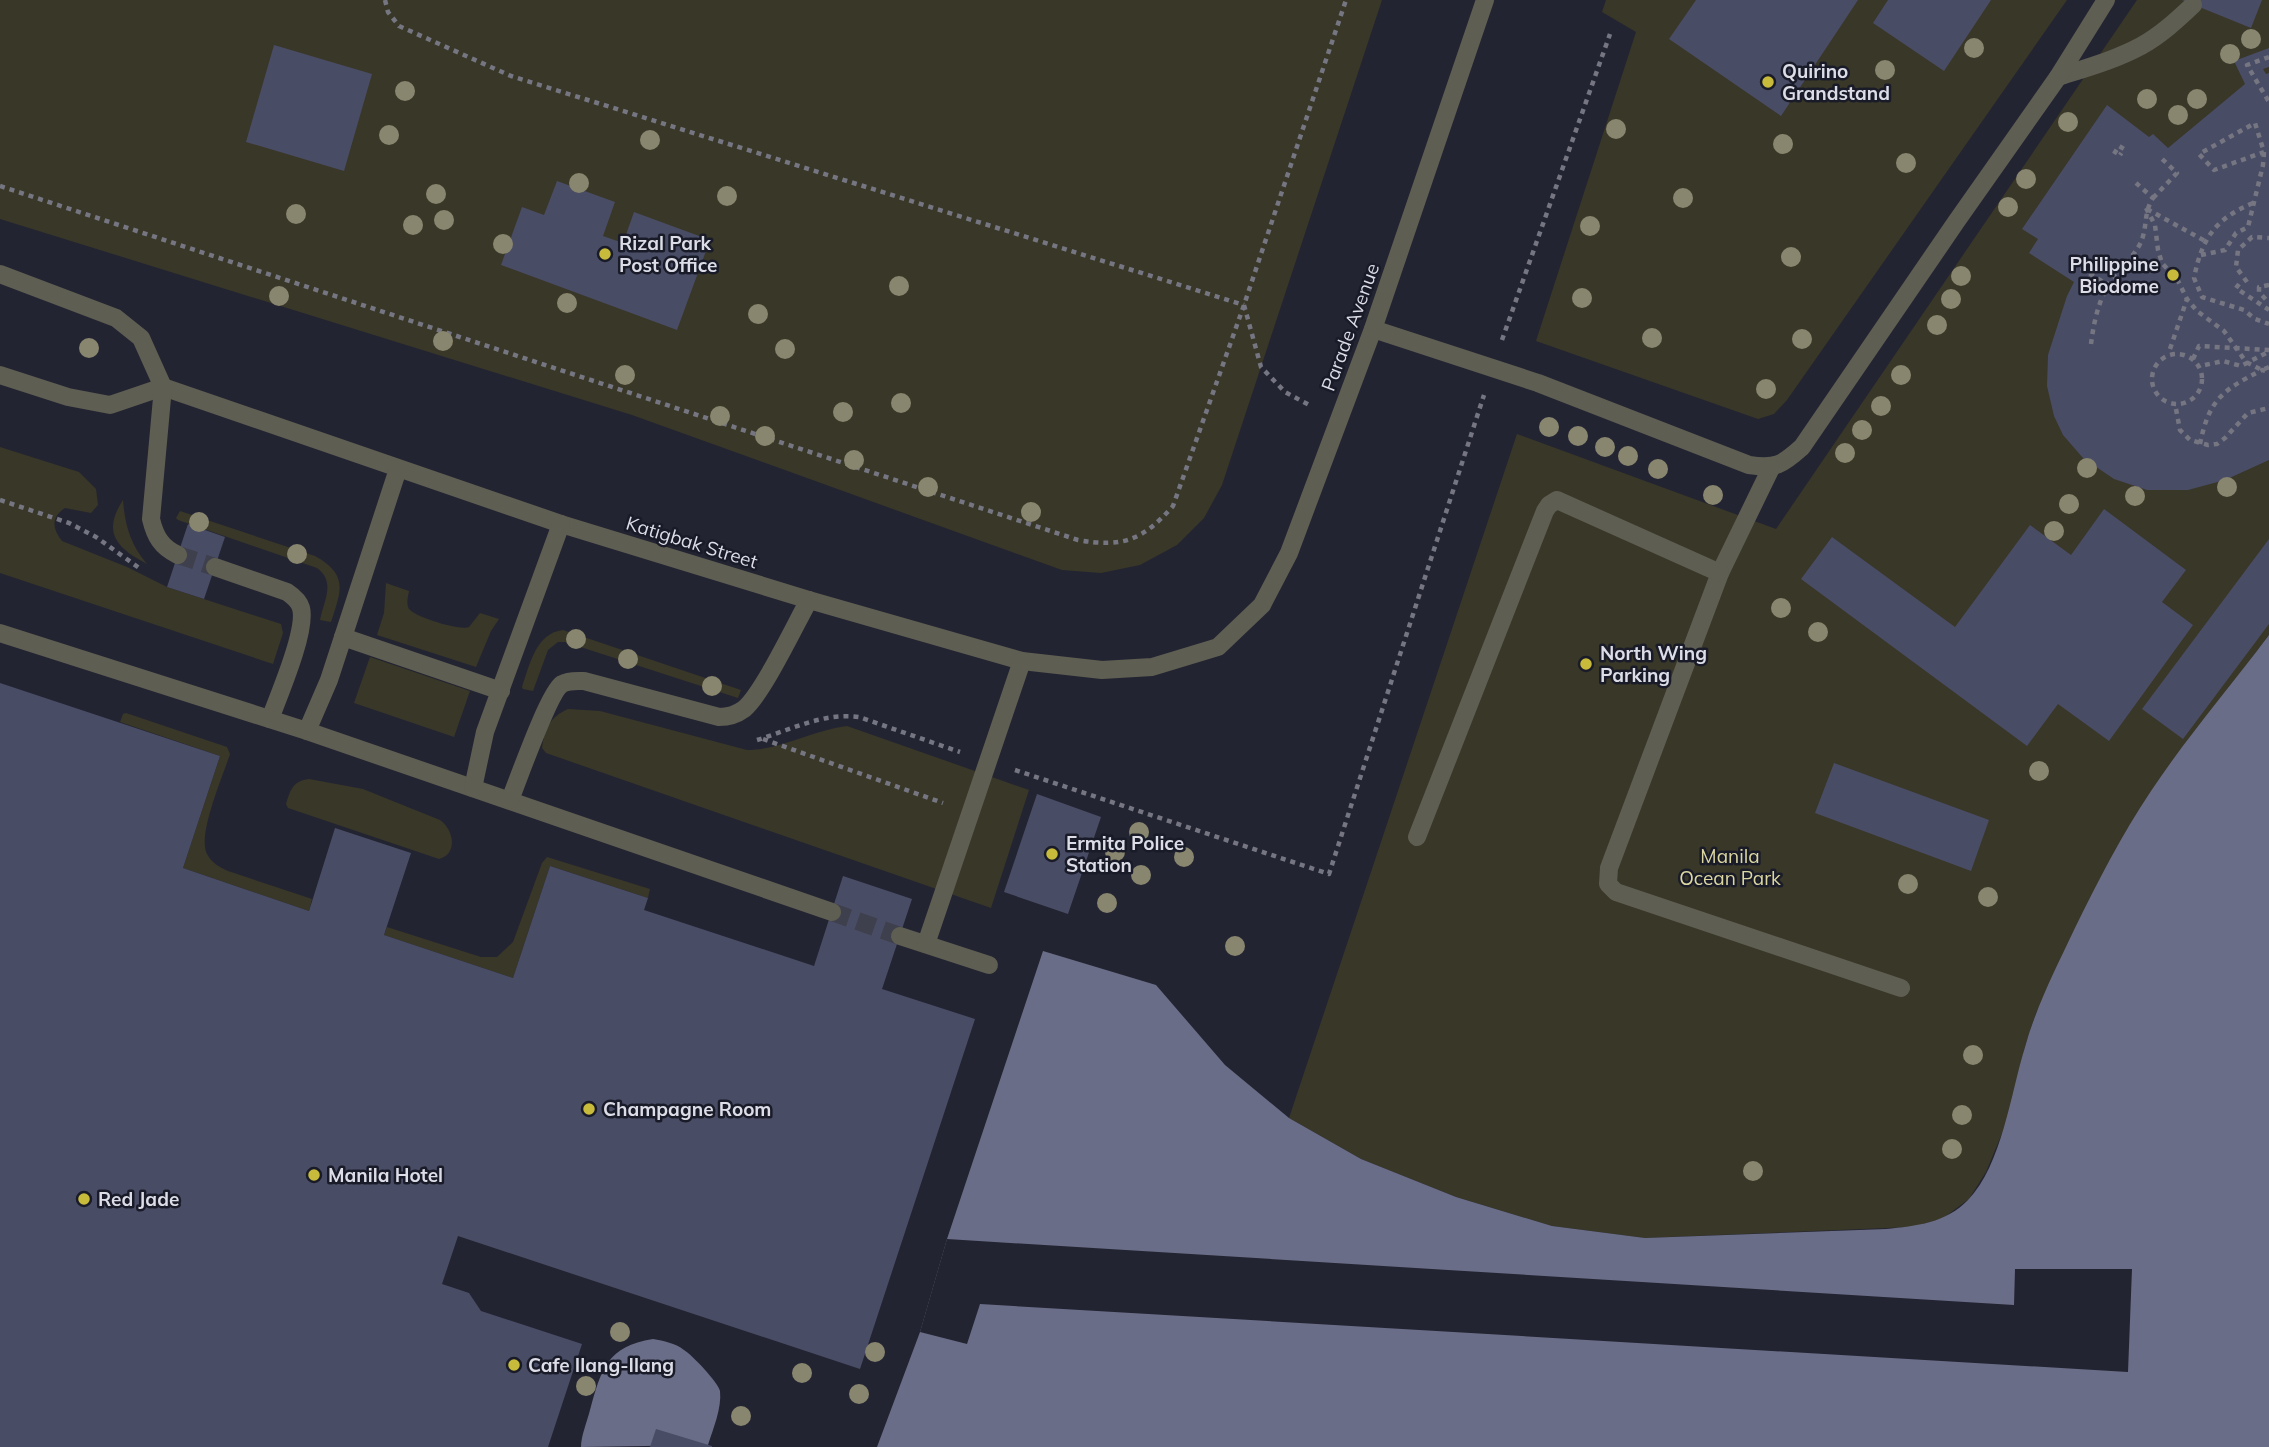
<svg xmlns="http://www.w3.org/2000/svg" width="2269" height="1447" viewBox="0 0 2269 1447" font-family="Mulish,sans-serif">
  <style>
    .green { fill: #393728 }
    .water { fill: #6a6d87 }
    .pier { fill: #232432 }
    .building { fill: #494c65 }
    .lines { fill: none; stroke-linecap: round; stroke-linejoin: round }
    .minor-tunnel { stroke: #3f404d; stroke-width: 18; stroke-dasharray: 18 9; stroke-linecap: butt }
    .path { stroke: #757682; stroke-width: 4.5; stroke-dasharray: 5 5; stroke-linecap: butt }
    .minor { stroke: #5f5e52; stroke-width: 18 }
    .path-bridge { stroke: #757682; stroke-width: 4.5; stroke-dasharray: 5 5; stroke-linecap: butt }
    .tree { fill: #89866f }
    .poi-dot { fill: #c8bb3b; stroke: #191b28; stroke-width: 2.5 }
    .labels { text-anchor: middle; dominant-baseline: central; stroke-width: 5; stroke-linejoin: round; paint-order: stroke }
    .poi-label { font-size: 19px; font-weight: bold; fill: #dcdde7; stroke: #191b28; text-anchor: start }
    .street-label { font-size: 19px; fill: #dcdde7; stroke: #191b28 }
    .park-label { font-size: 19px; fill: #dcd7a1; stroke: #191b28 }
  </style>
  <rect width="100%" height="100%" fill="#232432"/>
  <!-- green -->
  <g class="green">
    <polygon points="0,0 1382,0 1222,485 1204,518 1177,545 1140,565 1101,573 1062,570 632,415 0,219"/>
    <polygon points="1606,0 2067,0 1787,400 1774,414 1758,419 1536,341 1636,32 1602,12"/>
    <polygon points="2137,0 2269,0 2269,635 2151,792 2115,853 2036,1013 2025,1046 2006,1124 1986,1172 1969,1199 1942,1219 1912,1227 1645,1238 1552,1226 1456,1197 1361,1159 1289,1118 1517,434 1776,529"/>
    <path d="M0,447L79,472L96,489L98,505L91,513L65,508C51,517 52,529 62,541L127,567L167,587L281,624L283,633L273,664L0,573Z"/>
    <path d="M123,500C125,525 130,544 147,564C116,548 102,532 123,500Z"/>
    <path d="M180,511L315,556C349,575 341,591 331,622L320,620C324,600 336,582 317,568L178,520L176,518Z"/>
    <path d="M386,583L409,591C408,597 406,603 409,609C415,617 460,631 469,627L480,613L499,619L491,631L476,667L377,635L384,613Z"/>
    <path d="M563,630L741,690L738,698L565,642H558L548,650L533,691L523,689L522,687C530,664 536,633 563,630Z"/>
    <polygon points="370,657 470,691 454,737 354,703"/>
    <path d="M568,709L600,711L747,750C781,750 813,730 847,726L1029,790L991,908L546,753L542,748C545,728 550,717 568,709Z"/>
    <path d="M126,713L227,747L230,754C223,776 197,835 207,854C212,863 219,867 228,871L312,899L309,911L183,868L220,756L120,722L123,714Z"/>
    <path d="M309,779L363,789L440,820C454,830 458,854 439,859L288,808L286,804C290,790 293,781 309,779Z"/>
    <polygon points="547,857 650,889 648,898 550,866 513,978 384,935 387,927 481,957 497,957 513,942 542,863"/>
  </g>
  <!-- water -->
  <g class="water">
    <path d="M2269,635V1447H877L920,1332L947,1239L1043,951L1156,985L1225,1065L1289,1118L1361,1159L1456,1197L1552,1226L1645,1238L1886,1229C1916,1226 1946,1223 1968,1200C2002,1165 2011,1092 2025,1047C2036,1007 2056,968 2074,930C2097,883 2122,834 2151,791C2187,737 2230,687 2269,635Z"/>
    <path d="M653,1339C664,1341 675,1343 684,1350C692,1355 718,1382 720,1391C722,1408 713,1429 708,1445L581,1447C581,1436 587,1422 590,1410C601,1370 607,1346 653,1339Z"/>
  </g>
  <!-- pier -->
  <polygon class="pier" points="947,1239 2014,1305 2015,1269 2132,1269 2128,1372 980,1304 967,1344 920,1332"/>
  <!-- building -->
  <g class="building">
    <polygon points="1696,0 1858,0 1781,116 1669,39"/>
    <polygon points="1888,0 1991,0 1944,71 1873,23"/>
    <polygon points="2182,0 2262,0 2251,28"/>
    <polygon points="274,45 372,74 344,171 246,142"/>
    <polygon points="2269,48 2269,67 2263,69 2266,74 2269,73 2269,460 2225,480 2188,490 2147,490 2114,479 2083,458 2063,435 2054,416 2047,386 2048,355 2067,296 2074,282 2029,253 2038,239 2022,229 2107,105 2149,137 2153,134 2168,148 2245,84 2234,61"/>
    <polygon points="557,181 615,202 603,236 623,243 634,212 710,240 677,330 501,265 522,207 544,215"/>
    <polygon points="2104,509 2186,570 2162,602 2193,625 2109,741 2058,704 2027,746 1801,579 1832,537 1955,627 2030,525 2071,555"/>
    <polygon points="188,524 225,537 204,599 167,587"/>
    <polygon points="2269,539 2269,624 2183,739 2142,709"/>
    <polygon points="0,683 220,756 183,868 309,911 335,828 411,853 384,935 513,978 550,866 648,898 644,910 814,966 843,876 912,899 882,989 975,1019 860,1369 458,1236 442,1284 469,1293 481,1311 582,1344 548,1447 0,1447"/>
    <polygon points="1834,763 1989,820 1971,871 1815,813"/>
    <polygon points="1037,794 1101,817 1068,914 1004,892"/>
    <polygon points="656,1429 712,1446 712,1447 650,1447"/>
  </g>
  <g class="lines">
    <!-- minor-tunnel -->
    <g class="minor-tunnel">
      <polyline points="178,555 215,567"/>
      <polyline points="832,912 900,936"/>
    </g>
    <!-- path -->
    <g class="path">
      <polyline points="385,0 388,12 399,26 511,76 1244,305"/>
      <polyline points="2269,57 2247,65 2269,102"/>
      <polyline points="2114,154 2119,146 2124,149 2120,155"/>
      <path d="M0,186L1078,540C1123,548 1143,540 1173,506L1244,305L1346,0"/>
      <polyline points="2153,198 2177,173 2160,157"/>
      <path d="M2253,203C2215,219 2202,238 2194,278L2202,297L2244,310L2255,319L2269,324"/>
      <polyline points="2146,208 2155,225 2158,250 2162,263 2178,281 2187,299 2197,311 2224,331 2246,362 2262,370 2269,367"/>
      <polyline points="2147,209 2205,241"/>
      <polyline points="2201,255 2225,250 2236,233 2248,227 2263,165 2264,152 2255,123 2199,154 2214,170 2264,152"/>
      <polyline points="2081,268 2108,285"/>
      <polyline points="2247,282 2236,267 2238,250 2252,237 2269,238"/>
      <polyline points="2239,284 2236,288 2269,310"/>
      <polyline points="2269,285 2259,287 2259,292 2269,303"/>
      <polyline points="1244,305 1261,367 1285,392 1311,406"/>
      <polyline points="1502,340 1610,34"/>
      <path d="M2091,344C2094,320 2100,293 2116,273C2124,264 2134,256 2140,244C2148,228 2143,213 2153,198L2136,183"/>
      <polyline points="2170,349 2187,299"/>
      <circle cx="2177" cy="379" r="25"/>
      <polyline points="2176,409 2180,430 2190,440 2208,445 2217,444 2225,438 2248,413 2269,408"/>
      <path d="M2200,444C2209,399 2223,390 2262,370L2269,372"/>
      <polyline points="0,500 69,523 96,537 142,570"/>
      <polyline points="763,739 943,803"/>
      <path d="M757,740C790,730 824,712 859,717L960,752"/>
      <polyline points="1015,770 1329,874 1484,395"/>
    </g>
    <!-- minor -->
    <g class="minor">
      <path d="M2058,77C2086,68 2115,60 2141,46C2161,35 2177,20 2193,5"/>
      <polyline points="0,274 116,318 141,338 163,387"/>
      <path d="M1373,329L1538,383L1749,465C1776,469 1782,465 1802,447L1956,222L2058,77L2106,0"/>
      <polyline points="0,375 68,397 110,405 163,387 561,524 809,600 1022,661 1102,670 1152,667 1218,647 1262,605 1289,553 1373,329 1485,0"/>
      <path d="M163,387L151,519C155,536 161,547 178,555"/>
      <polyline points="1771,468 1720,573 1609,868 1608,884 1616,892 1901,988"/>
      <path d="M215,567L287,592C293,596 299,601 301,608C307,630 279,695 270,719"/>
      <polyline points="0,633 307,731 832,912"/>
      <polyline points="343,637 501,691"/>
      <polyline points="307,731 329,680 398,469"/>
      <polyline points="473,788 485,732 561,524"/>
      <path d="M510,800C518,780 549,692 562,684C569,680 577,681 584,681L719,717C729,717 736,715 744,709C763,693 795,625 809,600"/>
      <polyline points="1417,837 1545,511 1549,505 1557,500 1720,573"/>
      <polyline points="900,936 989,965"/>
      <polyline points="926,944 1022,661"/>
    </g>
    <!-- path-bridge -->
    <g class="path-bridge">
      <polyline points="2193,359 2199,346 2269,350"/>
      <polyline points="2205,365 2223,361 2241,366 2268,352"/>
    </g>
  </g>
  <!-- trees -->
  <g class="tree">
    <circle cx="2251" cy="39" r="10"/>
    <circle cx="1974" cy="48" r="10"/>
    <circle cx="2230" cy="54" r="10"/>
    <circle cx="1885" cy="70" r="10"/>
    <circle cx="405" cy="91" r="10"/>
    <circle cx="2147" cy="99" r="10"/>
    <circle cx="2197" cy="99" r="10"/>
    <circle cx="2178" cy="115" r="10"/>
    <circle cx="2068" cy="122" r="10"/>
    <circle cx="1616" cy="129" r="10"/>
    <circle cx="389" cy="135" r="10"/>
    <circle cx="650" cy="140" r="10"/>
    <circle cx="1783" cy="144" r="10"/>
    <circle cx="1906" cy="163" r="10"/>
    <circle cx="2026" cy="179" r="10"/>
    <circle cx="579" cy="183" r="10"/>
    <circle cx="436" cy="194" r="10"/>
    <circle cx="727" cy="196" r="10"/>
    <circle cx="1683" cy="198" r="10"/>
    <circle cx="2008" cy="207" r="10"/>
    <circle cx="296" cy="214" r="10"/>
    <circle cx="444" cy="220" r="10"/>
    <circle cx="413" cy="225" r="10"/>
    <circle cx="1590" cy="226" r="10"/>
    <circle cx="503" cy="244" r="10"/>
    <circle cx="1791" cy="257" r="10"/>
    <circle cx="1961" cy="276" r="10"/>
    <circle cx="899" cy="286" r="10"/>
    <circle cx="279" cy="296" r="10"/>
    <circle cx="1582" cy="298" r="10"/>
    <circle cx="1951" cy="299" r="10"/>
    <circle cx="567" cy="303" r="10"/>
    <circle cx="758" cy="314" r="10"/>
    <circle cx="1937" cy="325" r="10"/>
    <circle cx="1652" cy="338" r="10"/>
    <circle cx="1802" cy="339" r="10"/>
    <circle cx="443" cy="341" r="10"/>
    <circle cx="89" cy="348" r="10"/>
    <circle cx="785" cy="349" r="10"/>
    <circle cx="625" cy="375" r="10"/>
    <circle cx="1901" cy="375" r="10"/>
    <circle cx="1766" cy="389" r="10"/>
    <circle cx="901" cy="403" r="10"/>
    <circle cx="1881" cy="406" r="10"/>
    <circle cx="843" cy="412" r="10"/>
    <circle cx="720" cy="416" r="10"/>
    <circle cx="1549" cy="427" r="10"/>
    <circle cx="1862" cy="430" r="10"/>
    <circle cx="765" cy="436" r="10"/>
    <circle cx="1578" cy="436" r="10"/>
    <circle cx="1605" cy="447" r="10"/>
    <circle cx="1845" cy="453" r="10"/>
    <circle cx="1628" cy="456" r="10"/>
    <circle cx="854" cy="460" r="10"/>
    <circle cx="2087" cy="468" r="10"/>
    <circle cx="1658" cy="469" r="10"/>
    <circle cx="928" cy="487" r="10"/>
    <circle cx="2227" cy="487" r="10"/>
    <circle cx="1713" cy="495" r="10"/>
    <circle cx="2135" cy="496" r="10"/>
    <circle cx="2069" cy="504" r="10"/>
    <circle cx="1031" cy="512" r="10"/>
    <circle cx="199" cy="522" r="10"/>
    <circle cx="2054" cy="531" r="10"/>
    <circle cx="297" cy="554" r="10"/>
    <circle cx="1781" cy="608" r="10"/>
    <circle cx="1818" cy="632" r="10"/>
    <circle cx="576" cy="639" r="10"/>
    <circle cx="628" cy="659" r="10"/>
    <circle cx="712" cy="686" r="10"/>
    <circle cx="2039" cy="771" r="10"/>
    <circle cx="1139" cy="832" r="10"/>
    <circle cx="1115" cy="852" r="10"/>
    <circle cx="1184" cy="857" r="10"/>
    <circle cx="1141" cy="875" r="10"/>
    <circle cx="1908" cy="884" r="10"/>
    <circle cx="1988" cy="897" r="10"/>
    <circle cx="1107" cy="903" r="10"/>
    <circle cx="1235" cy="946" r="10"/>
    <circle cx="1973" cy="1055" r="10"/>
    <circle cx="1962" cy="1115" r="10"/>
    <circle cx="1952" cy="1149" r="10"/>
    <circle cx="1753" cy="1171" r="10"/>
    <circle cx="620" cy="1332" r="10"/>
    <circle cx="875" cy="1352" r="10"/>
    <circle cx="802" cy="1373" r="10"/>
    <circle cx="586" cy="1386" r="10"/>
    <circle cx="859" cy="1394" r="10"/>
    <circle cx="741" cy="1416" r="10"/>
  </g>
  <!-- markers -->
  <g class="poi-dot">
    <circle cx="1768" cy="82" r="7"/>
    <circle cx="605" cy="254" r="7"/>
    <circle cx="2173" cy="275" r="7"/>
    <circle cx="1586" cy="664" r="7"/>
    <circle cx="1052" cy="854" r="7"/>
    <circle cx="589" cy="1109" r="7"/>
    <circle cx="314" cy="1175" r="7"/>
    <circle cx="84" cy="1199" r="7"/>
    <circle cx="514" cy="1365" r="7"/>
  </g>
  <g class="labels">
    <!-- poi labels -->
    <g class="poi-label">
      <text x="1782" y="71">Quirino<tspan x="1782" dy="22">Grandstand</tspan></text>
      <text x="619" y="243">Rizal Park<tspan x="619" dy="22">Post Office</tspan></text>
      <text x="2159" y="264" text-anchor="end">Philippine<tspan x="2159" dy="22">Biodome</tspan></text>
      <text x="1600" y="653">North Wing<tspan x="1600" dy="22">Parking</tspan></text>
      <text x="1066" y="843">Ermita Police<tspan x="1066" dy="22">Station</tspan></text>
      <text x="603" y="1109">Champagne Room</text>
      <text x="328" y="1175">Manila Hotel</text>
      <text x="98" y="1199">Red Jade</text>
      <text x="528" y="1365">Cafe Ilang-Ilang</text>
    </g>
    <!-- street labels -->
    <g class="street-label">
      <text transform="translate(1350 327) rotate(-70)">Parade Avenue</text>
      <text transform="translate(692 542) rotate(17)">Katigbak Street</text>
    </g>
    <!-- park labels -->
    <g class="park-label">
      <text x="1730" y="856">Manila<tspan x="1730" dy="22">Ocean Park</tspan></text>
    </g>
  </g>
</svg>
